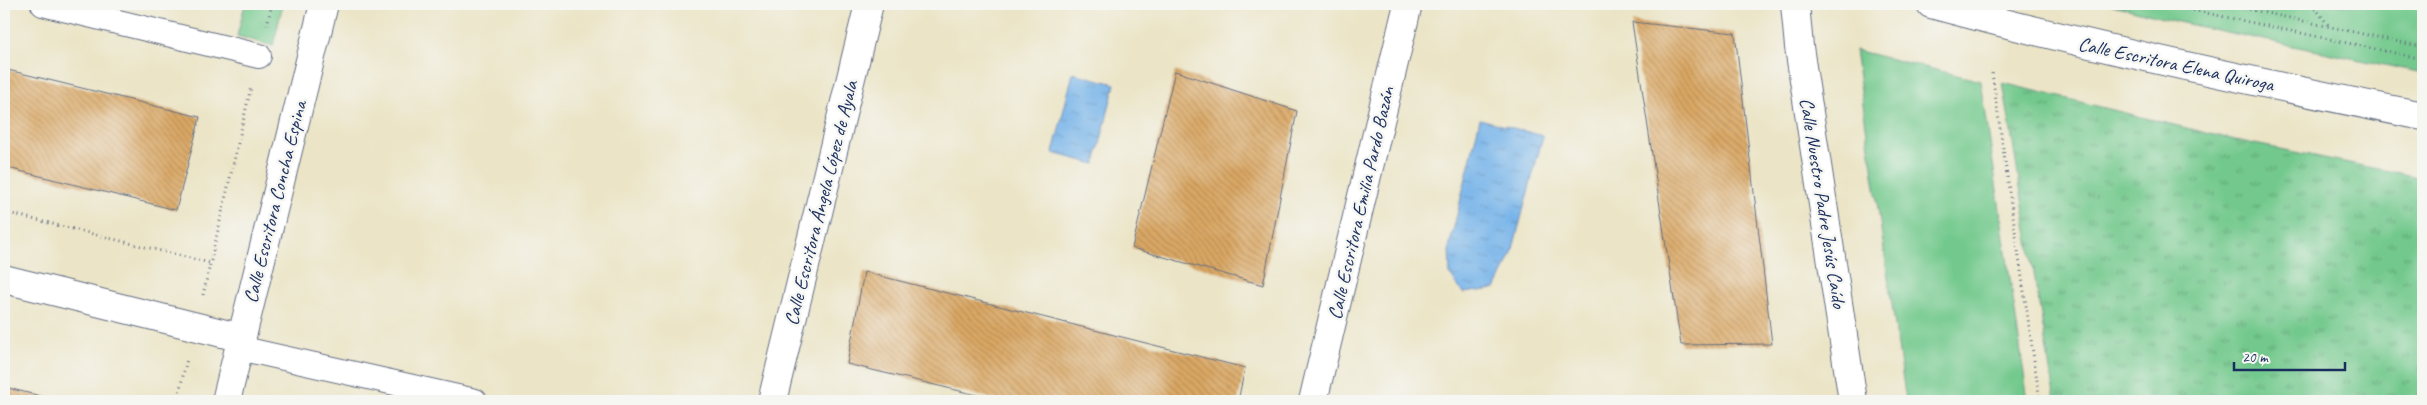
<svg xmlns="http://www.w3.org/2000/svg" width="2427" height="405" viewBox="0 0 2427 405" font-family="Caveat,sans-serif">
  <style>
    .grass { fill: url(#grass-tufts); stroke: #477c76 }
    .green { fill: #73c98d; stroke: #477c76 }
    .water { fill: url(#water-ripples); stroke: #4972a4 }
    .building { fill: url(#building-back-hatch) }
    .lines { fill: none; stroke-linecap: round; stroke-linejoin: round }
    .pedestrian-casing { stroke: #646e82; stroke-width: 26 }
    .minor-casing { stroke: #646e82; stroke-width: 30 }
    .path { stroke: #646e82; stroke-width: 3; stroke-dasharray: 1 4; stroke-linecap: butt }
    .pedestrian { stroke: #fff; stroke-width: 24 }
    .minor { stroke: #fff; stroke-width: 28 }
    .labels { text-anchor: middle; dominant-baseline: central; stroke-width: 5; stroke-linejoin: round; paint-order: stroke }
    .street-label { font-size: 20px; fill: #1b2f5e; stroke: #f6f6f2 }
  </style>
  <defs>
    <pattern id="grass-tufts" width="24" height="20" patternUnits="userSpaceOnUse" patternTransform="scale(1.25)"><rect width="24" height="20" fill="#73c98d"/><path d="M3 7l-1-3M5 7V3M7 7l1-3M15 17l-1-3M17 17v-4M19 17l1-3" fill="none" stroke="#5ea476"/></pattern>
    <pattern id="water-ripples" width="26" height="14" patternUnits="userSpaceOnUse" patternTransform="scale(1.25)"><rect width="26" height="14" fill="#77b4e9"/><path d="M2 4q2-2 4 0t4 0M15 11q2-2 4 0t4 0" fill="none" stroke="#6193c0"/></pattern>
    <pattern id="building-back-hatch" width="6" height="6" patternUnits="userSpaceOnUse" patternTransform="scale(1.25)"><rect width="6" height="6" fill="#dba864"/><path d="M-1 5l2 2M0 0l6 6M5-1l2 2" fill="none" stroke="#b18956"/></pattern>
  </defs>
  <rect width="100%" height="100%" fill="#f6f6f2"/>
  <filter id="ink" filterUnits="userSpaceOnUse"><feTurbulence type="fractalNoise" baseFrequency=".02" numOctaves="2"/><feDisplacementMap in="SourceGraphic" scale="10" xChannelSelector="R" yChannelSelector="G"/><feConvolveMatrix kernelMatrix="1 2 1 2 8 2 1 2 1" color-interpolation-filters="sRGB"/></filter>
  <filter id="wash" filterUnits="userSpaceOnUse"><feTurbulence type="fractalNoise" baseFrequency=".0096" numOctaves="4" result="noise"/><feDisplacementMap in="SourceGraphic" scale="20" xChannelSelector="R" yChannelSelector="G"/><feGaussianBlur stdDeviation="1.12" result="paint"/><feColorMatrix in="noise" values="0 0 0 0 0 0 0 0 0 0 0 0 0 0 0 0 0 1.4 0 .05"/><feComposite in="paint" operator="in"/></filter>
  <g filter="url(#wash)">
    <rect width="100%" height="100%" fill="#ebe4c6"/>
    <!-- grass -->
    <polygon class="grass" points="2003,83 2235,140 2423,178 2423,401 2055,401"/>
    <!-- green -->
    <g class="green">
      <polygon points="245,4 283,4 273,46 237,36"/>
      <polygon points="2109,4 2423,4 2423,73 2178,22"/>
      <polygon points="1855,50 1981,81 2028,401 1906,401"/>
    </g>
    <!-- water -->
    <g class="water">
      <polygon points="1073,73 1115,84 1095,164 1053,153"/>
      <polygon points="1480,119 1543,136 1511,256 1495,289 1463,293 1450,275 1449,248"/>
    </g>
    <g id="blocks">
      <!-- building -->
      <g class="building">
        <polygon points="1632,22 1735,33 1772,344 1681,345"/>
        <polygon points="4,69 200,117 176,210 4,167"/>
        <polygon points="1175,71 1297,111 1263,285 1132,248"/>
        <polygon points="864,272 1245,368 1238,401 1002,401 847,364"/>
        <polygon points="4,387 60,401 4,401"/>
      </g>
    </g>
  </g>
  <g filter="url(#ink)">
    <use href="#blocks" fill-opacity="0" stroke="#646e82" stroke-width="1"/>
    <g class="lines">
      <!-- pedestrian casing -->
      <g class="pedestrian-casing">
        <g id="pedestrian">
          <polyline points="43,4 259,56"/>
          <polyline points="239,348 475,401"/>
        </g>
      </g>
      <!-- minor casing -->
      <g class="minor-casing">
        <g id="minor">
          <polyline points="1795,4 1799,47 1853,401"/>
          <path d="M1931,4C2094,48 2258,83 2423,116"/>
          <polyline points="4,279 242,338"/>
          <polyline points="226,401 324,4"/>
          <polyline points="772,401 869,4"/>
          <polyline points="1313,401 1408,4"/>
        </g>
      </g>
      <!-- path -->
      <g class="path">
        <polyline points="2164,4 2423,59"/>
        <polyline points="2225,4 2423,47"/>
        <polyline points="2312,4 2329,26"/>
        <polyline points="267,25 272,4"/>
        <polyline points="1992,73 2040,401"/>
        <polyline points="4,212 210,263"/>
        <polyline points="203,295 251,87"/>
        <polyline points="177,401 187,359"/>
      </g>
      <!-- pedestrian -->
      <use href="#pedestrian" class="pedestrian"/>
      <!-- minor -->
      <use href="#minor" class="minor"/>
    </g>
  </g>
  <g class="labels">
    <!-- street labels -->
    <g class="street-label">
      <text transform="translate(2176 64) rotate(12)">Calle Escritora Elena Quiroga</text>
      <text transform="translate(275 202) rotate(-76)">Calle Escritora Concha Espina</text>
      <text transform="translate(821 203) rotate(-76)">Calle Escritora Ángela López de Ayala</text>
      <text transform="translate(1361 203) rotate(-77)">Calle Escritora Emilia Pardo Bazán</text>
      <text transform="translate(1823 203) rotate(81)">Calle Nuestro Padre Jesús Caído</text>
    </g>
  </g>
  <!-- margin -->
  <rect width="2427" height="405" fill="none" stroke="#f6f6f2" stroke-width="20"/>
  <!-- scale -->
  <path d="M2234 362v8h111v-8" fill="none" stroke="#1b2f5e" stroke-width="2.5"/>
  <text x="2242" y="362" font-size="15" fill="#1b2f5e" stroke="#f6f6f2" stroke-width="4" paint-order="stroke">20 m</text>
</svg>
